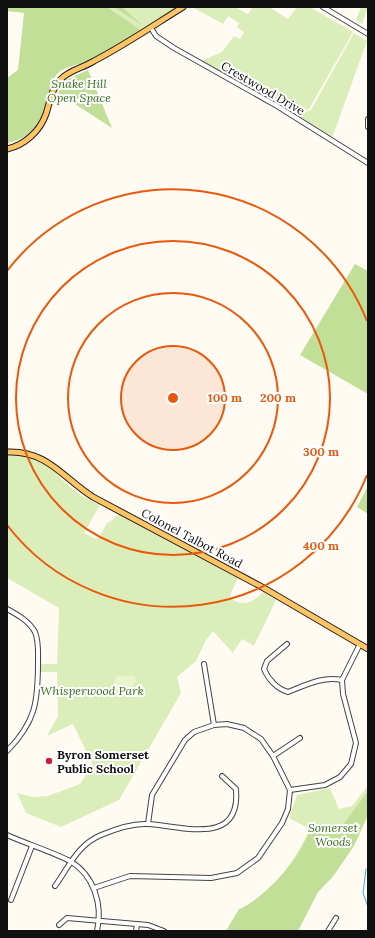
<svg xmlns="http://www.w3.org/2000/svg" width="375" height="938" viewBox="0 0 375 938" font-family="Lora,serif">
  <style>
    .green { fill: #dbedb9 }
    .forest { fill: #c1df97 }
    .pitch { fill: #ebf4cc }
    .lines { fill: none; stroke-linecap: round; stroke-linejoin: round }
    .stream { stroke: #36acd6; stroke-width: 1 }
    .minor-casing { stroke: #434343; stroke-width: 6 }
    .major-casing { stroke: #212121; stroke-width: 7 }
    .minor { stroke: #fff; stroke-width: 4 }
    .major { stroke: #ffc463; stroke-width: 5 }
    .ring { fill: none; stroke: #e8590c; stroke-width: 2 }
    .poi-dot { fill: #cb1d3d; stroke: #fff; stroke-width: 1.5 }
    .labels { text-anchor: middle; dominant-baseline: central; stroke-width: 4; stroke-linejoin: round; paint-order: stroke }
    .park-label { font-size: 12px; font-style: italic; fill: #376e1b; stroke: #fff }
    .street-label { font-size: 12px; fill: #101010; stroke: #fff }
    .poi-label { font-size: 12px; font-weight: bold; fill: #101010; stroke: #fff; text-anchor: start }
    .centre { fill: #e8590c; stroke: #fff; stroke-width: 2 }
    .ring-label { font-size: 12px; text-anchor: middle; font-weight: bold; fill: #e8590c; stroke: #fff; stroke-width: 4; stroke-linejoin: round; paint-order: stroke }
  </style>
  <rect width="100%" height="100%" fill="#fffbf3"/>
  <!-- green -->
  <g class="green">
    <polygon points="107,7 177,7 141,30"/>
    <polygon points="192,7 235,7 248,14 253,7 269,7 288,19 297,7 310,7 353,32 309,109 294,113 201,61 222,52 234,36 240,39 244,32 237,27 239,23 228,16 223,24"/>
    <polygon points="361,7 368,7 362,24 356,20"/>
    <polygon points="354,33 367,41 332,138 295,115 311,110"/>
    <path d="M22,455C53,462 53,474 75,491C83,497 92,501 100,505L84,533L96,539L100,536L107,523L114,519L118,514L238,578L230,595L233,600C245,607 254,601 263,592L276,600L254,646L242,639L233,653L213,631L206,640L196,661L177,677L181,693L119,800L61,827L26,813L17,793L33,797L48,796L80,784L93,765L73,724L47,736L58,716L57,672H39L38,664H57L59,608L7,578V456Z"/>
    <path d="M368,786V815L352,848L332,878L318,892L303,920L226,931L238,911C269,900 296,858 310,829L289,818L297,795L330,788L339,809L352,806Z"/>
  </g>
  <!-- forest -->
  <g class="forest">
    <path d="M7,7H107L141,30C124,40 107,53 88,61C78,65 65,66 57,74C47,87 50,101 44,115C38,131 23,140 7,143V78L18,70L24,13L7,11Z"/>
    <polygon points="114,7 122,7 143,26"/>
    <polygon points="88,70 112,128 58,93 68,79"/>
    <polygon points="355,264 368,271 368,394 300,355"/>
    <polygon points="368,486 368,514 357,507"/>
    <path d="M368,791V815L354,846L334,875L318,892L298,931H226L239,909C258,902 289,870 299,852C305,842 309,832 314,822L337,833Z"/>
  </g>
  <!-- pitch -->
  <polygon class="pitch" points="117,676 134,676 136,680 129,692 120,693 115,689 114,681"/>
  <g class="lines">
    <!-- stream -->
    <polyline class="stream" points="366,869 363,893 368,907"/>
    <!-- minor casing -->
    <g class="minor-casing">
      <g id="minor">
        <polyline points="323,7 368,34"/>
        <polyline points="151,28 156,36 174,48 277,106 368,163"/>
        <polyline points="368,119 368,127"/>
        <path d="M7,609C18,615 29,621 35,632C39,642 38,652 38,662C38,701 36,722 7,751"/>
        <path d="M287,644L267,661L264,669C268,679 277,689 288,692C306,685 322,676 342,680"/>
        <polyline points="204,664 214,725"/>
        <polyline points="273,756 300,738"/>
        <polyline points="290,790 325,785 340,777 351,764 356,743 343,694 342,680 360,644"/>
        <path d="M7,835C27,844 50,851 70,861C94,875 103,905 97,931"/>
        <path d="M55,886C69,867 77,845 101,835C115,829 133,823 148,824C183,826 241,847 236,789L222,776"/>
        <polyline points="94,888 130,876 211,878 237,873 258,858 282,823 288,809 290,790 273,756 261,739 244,728 227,724 214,725 194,732 185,740 152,795 148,824"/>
        <polyline points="11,900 32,846"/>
        <polyline points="59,925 67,918 148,925 164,931"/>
        <polyline points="136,931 137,924"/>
        <polyline points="328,931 336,918"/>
      </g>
    </g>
    <!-- major casing -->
    <g class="major-casing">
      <g id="major">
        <path d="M7,149C25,145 40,131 46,114C50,102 51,90 60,80C69,70 83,68 94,61C125,45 154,25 183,7"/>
        <path d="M7,452C47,450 63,478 93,497L262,587L368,649"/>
      </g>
    </g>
    <!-- minor -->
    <use href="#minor" class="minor"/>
    <!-- major -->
    <use href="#major" class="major"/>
  </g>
  <!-- distance rings -->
  <circle cx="173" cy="398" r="52" fill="#e8590c" fill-opacity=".12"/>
  <g class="ring">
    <circle cx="173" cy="398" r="52"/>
    <circle cx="173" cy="398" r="105"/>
    <circle cx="173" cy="398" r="157"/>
    <path d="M367 475A209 209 0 0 1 7 525M7 271A209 209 0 0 1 367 321"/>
  </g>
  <!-- markers -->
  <circle class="poi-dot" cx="49" cy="761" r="4"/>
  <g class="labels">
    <!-- park labels -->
    <g class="park-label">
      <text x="79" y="83">Snake Hill<tspan x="79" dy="14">Open Space</tspan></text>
      <text x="92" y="690">Whisperwood Park</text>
      <text x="333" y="827">Somerset<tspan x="333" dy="14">Woods</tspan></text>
    </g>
    <!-- street labels -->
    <g class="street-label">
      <text transform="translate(263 88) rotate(30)">Crestwood Drive</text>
      <text transform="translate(192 538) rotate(28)">Colonel Talbot Road</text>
    </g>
    <!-- poi labels -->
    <g class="poi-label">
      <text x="57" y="754">Byron Somerset<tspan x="57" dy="14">Public School</tspan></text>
    </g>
  </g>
  <circle cx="173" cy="398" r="6" class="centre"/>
  <g class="ring-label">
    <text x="225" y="402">100 m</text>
    <text x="278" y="402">200 m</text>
    <text x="321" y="456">300 m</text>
    <text x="321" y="550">400 m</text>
  </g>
  <!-- border -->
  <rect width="375" height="938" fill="none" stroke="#101010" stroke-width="16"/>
</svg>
